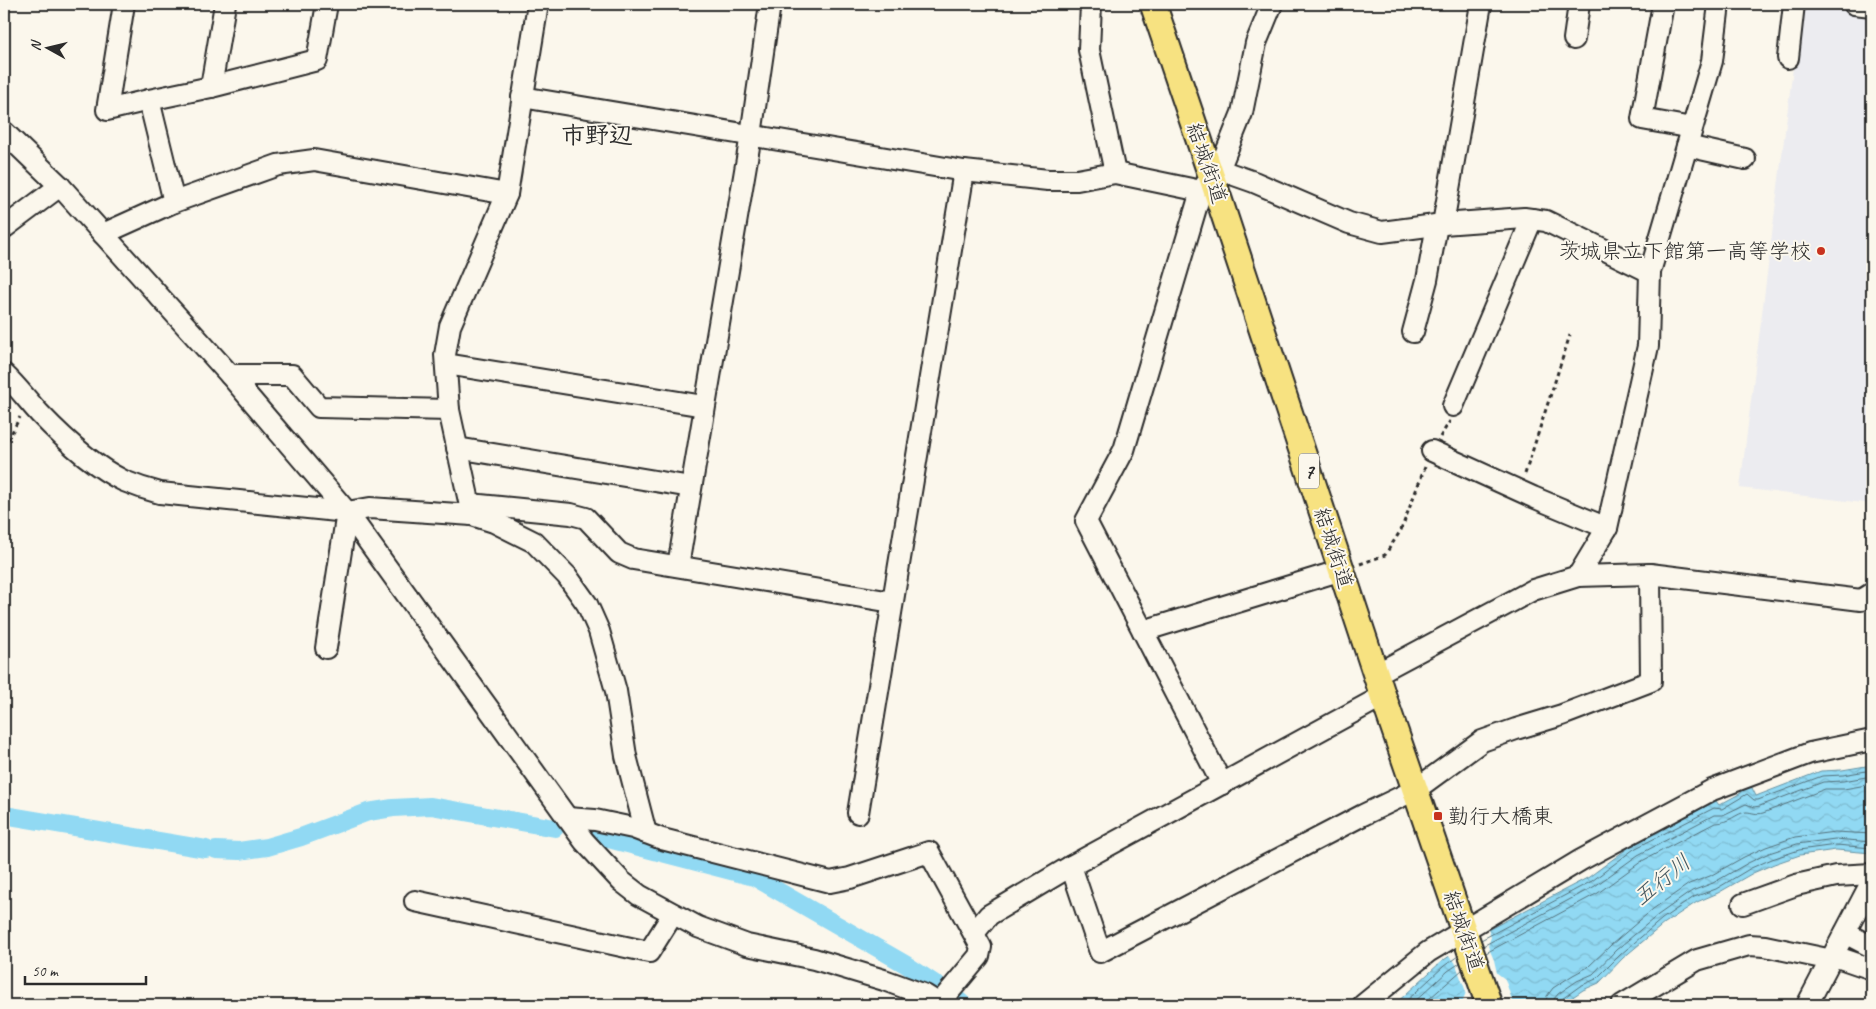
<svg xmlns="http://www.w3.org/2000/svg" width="1876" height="1009" viewBox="0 0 1876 1009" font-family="Caveat,'Klee One',sans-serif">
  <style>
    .built { fill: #ececf0 }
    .water { fill: url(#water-waves); stroke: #6893a3 }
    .pier { fill: #fbf7ec }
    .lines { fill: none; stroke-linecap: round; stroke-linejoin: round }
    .shore { stroke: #54717b; stroke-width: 1 }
    .canal { stroke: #91d9f3; stroke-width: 18 }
    .minor-casing { stroke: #2b2b2b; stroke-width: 24 }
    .major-casing { stroke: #2b2b2b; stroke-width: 29 }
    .path { stroke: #2b2b2b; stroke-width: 3; stroke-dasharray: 4 4; stroke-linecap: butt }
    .minor { stroke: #fbf7ec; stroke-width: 20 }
    .major { stroke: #f7e281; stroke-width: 25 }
    .poi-dot { fill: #c8321e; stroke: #fbf7ec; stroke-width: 2 }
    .labels { text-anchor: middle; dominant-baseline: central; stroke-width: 4; stroke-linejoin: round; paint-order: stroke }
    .shield { fill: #fbf7ec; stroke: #696865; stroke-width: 1 }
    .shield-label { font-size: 20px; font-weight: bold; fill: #2b2b2b }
    .street-label { font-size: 21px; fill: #2b2b2b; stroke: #fbf7ec }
    .poi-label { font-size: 21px; fill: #2b2b2b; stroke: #fbf7ec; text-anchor: end }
    .water-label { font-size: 22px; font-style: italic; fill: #44565d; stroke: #fbf7ec }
    .quarter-label { font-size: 24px; font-weight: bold; fill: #2b2b2b; stroke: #fbf7ec }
  </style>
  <defs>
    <pattern id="water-waves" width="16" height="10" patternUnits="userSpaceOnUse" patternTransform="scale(1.25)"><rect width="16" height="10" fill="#91d9f3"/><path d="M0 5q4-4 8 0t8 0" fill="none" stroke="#7dbad0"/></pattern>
  </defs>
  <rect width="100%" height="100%" fill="#fbf7ec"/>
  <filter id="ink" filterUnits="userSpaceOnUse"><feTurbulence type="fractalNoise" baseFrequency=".02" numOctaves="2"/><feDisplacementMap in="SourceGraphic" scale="10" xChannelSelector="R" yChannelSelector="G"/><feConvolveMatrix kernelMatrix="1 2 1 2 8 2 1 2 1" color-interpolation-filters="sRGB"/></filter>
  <g filter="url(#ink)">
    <!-- built -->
    <polygon class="built" points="1801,4 1872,14 1872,504 1740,488"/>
    <!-- water -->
    <polygon class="water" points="1872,765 1872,853 1836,850 1800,855 1774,864 1753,873 1718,893 1697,902 1665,923 1623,958 1599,983 1583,990 1561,1005 1394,1005 1441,962 1484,932 1589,877 1632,845 1716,801 1719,805 1741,793 1741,787 1750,784 1756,796 1821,771 1842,770"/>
    <!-- pier -->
    <polygon class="pier" points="1487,927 1491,937 1488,946 1494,960 1497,973 1505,979 1512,1000 1511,1005 1465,1005 1463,1000 1466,992 1455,962 1450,958 1448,954"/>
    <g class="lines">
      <!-- shore -->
      <g class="shore">
        <polyline points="1481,940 1592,881 1634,849 1714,808 1722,809 1747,794 1754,800 1758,800 1822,776 1843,775 1872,770"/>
        <polyline points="1483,946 1595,886 1638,855 1714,815 1723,815 1746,804 1754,807 1760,806 1823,782 1843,781 1872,776"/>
        <path d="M1486,953L1598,893L1642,861L1715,823C1729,823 1737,813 1746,812C1752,812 1756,815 1763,813L1825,789H1844L1872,784"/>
        <polyline points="1402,1005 1444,966 1458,956"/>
        <polyline points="1411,1005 1448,971 1460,963"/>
        <polyline points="1422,1005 1462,970"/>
        <polyline points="1545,1005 1547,996 1553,988 1573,975 1588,967 1611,945 1653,909 1689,884 1710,876 1744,857 1766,847 1795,837 1835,832 1872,834"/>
        <polyline points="1553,1005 1554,999 1558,994 1577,981 1593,974 1616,950 1658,915 1692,891 1713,883 1748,863 1769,853 1797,844 1835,839 1872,842"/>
        <polyline points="1559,1005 1562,999 1580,986 1596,979 1620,955 1662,919 1694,897 1716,889 1751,868 1772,859 1799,850 1836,845 1872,848"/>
      </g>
      <!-- canal -->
      <g class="canal">
        <polyline points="4,815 206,849"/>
        <polyline points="597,836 754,877 905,964 940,987"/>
        <polyline points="216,850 239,851 267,847 301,837 368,812 393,808 431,806 555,828"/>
        <polyline points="957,999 964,1005"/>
      </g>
      <!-- minor casing -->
      <g class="minor-casing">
        <g id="minor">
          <polyline points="124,4 107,110 149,100"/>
          <polyline points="1091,4 1089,50 1115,173"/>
          <polyline points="1663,4 1642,119 1692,128"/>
          <polyline points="1854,4 1872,6"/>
          <polyline points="1574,39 1579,4"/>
          <polyline points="1788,58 1794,4"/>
          <polyline points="211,87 225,4"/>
          <polyline points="522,97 964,171 1048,180 1077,180 1115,173 1201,191"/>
          <polyline points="4,132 60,186 230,375 347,512 584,841 621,881 639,895 698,927 747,945 814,959 884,980 925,995 941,1005"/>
          <polyline points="1687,146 1745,159"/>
          <polyline points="1217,169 1254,182 1349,223 1382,232 1443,224 1524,218 1546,221 1650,272"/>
          <polyline points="174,202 149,100 211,87 317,60 327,4"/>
          <polyline points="1443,224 1481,4"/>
          <polyline points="4,228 60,186"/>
          <polyline points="103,234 174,202 278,165 314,160 507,194"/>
          <polyline points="1413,332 1427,280 1437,225"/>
          <polyline points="446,364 704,406"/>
          <path d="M4,374C17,386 28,401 40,414C62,437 95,467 124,481C136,486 148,490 160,493L347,512L370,508L472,515L494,522L534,542L567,576L587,604L599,631L616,691L626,756L646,833"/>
          <polyline points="230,375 292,375 319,407 449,410"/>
          <polyline points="1453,406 1532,219"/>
          <polyline points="457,448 691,487"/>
          <polyline points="1432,451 1533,497 1607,528"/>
          <polyline points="470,504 571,514 586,518 619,553 633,559 892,602"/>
          <polyline points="472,515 449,410 445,355 450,326 507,194 538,4"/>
          <polyline points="678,566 751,135 770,4"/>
          <polyline points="1578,576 1607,528 1648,346 1650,272 1712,61 1719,4"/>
          <polyline points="1143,631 1342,570"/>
          <polyline points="326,648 347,512"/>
          <polyline points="1376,674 1533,590 1578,576 1650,574 1861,600 1872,593"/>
          <polyline points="1222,784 1086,521 1124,450 1201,191 1223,160 1242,113 1256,43 1272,4"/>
          <polyline points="858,813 964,171"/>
          <polyline points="567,818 595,820 633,828 662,839 830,882 850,878 929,852 981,947 979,956 939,1004"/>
          <polyline points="1071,866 1100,952 1363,815 1415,790 1482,741 1516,729 1562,715 1651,681 1650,574"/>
          <polyline points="415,901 649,952 673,914"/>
          <polyline points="1743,904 1796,885 1836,876 1872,874"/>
          <polyline points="974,933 989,915 1071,866 1383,696"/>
          <polyline points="1845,933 1872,947"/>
          <polyline points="1834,956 1872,969"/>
          <polyline points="1363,1005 1428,952 1581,860 1712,790 1810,753 1872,740"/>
          <polyline points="1622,1005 1697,960 1749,945 1765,946 1832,960"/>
          <polyline points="1807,1005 1872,881"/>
        </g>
      </g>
      <!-- major casing -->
      <g class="major-casing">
        <polyline id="major" points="1153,4 1212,178 1383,696 1489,1005"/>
      </g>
      <!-- path -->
      <g class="path">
        <polyline points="1440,437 1450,421"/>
        <polyline points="4,447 20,417"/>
        <polyline points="1525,474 1570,335"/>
        <polyline points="1360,564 1385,555 1401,530 1425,467"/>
      </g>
      <!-- minor -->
      <use href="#minor" class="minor"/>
      <!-- major -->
      <use href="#major" class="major"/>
    </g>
  </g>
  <!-- markers -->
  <g class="poi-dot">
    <circle cx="1821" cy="251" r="5"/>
    <rect x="1433" y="811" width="10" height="10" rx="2.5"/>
  </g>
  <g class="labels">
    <!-- shield labels -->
    <rect class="shield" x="1299" y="453.5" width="20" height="35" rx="4"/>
    <g class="shield-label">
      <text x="1309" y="471">7</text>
    </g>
    <!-- street labels -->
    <g class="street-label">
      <text transform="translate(1207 163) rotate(71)">結城街道</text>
      <text transform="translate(1334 548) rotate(72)">結城街道</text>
      <text transform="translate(1464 931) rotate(71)">結城街道</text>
    </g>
    <!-- poi labels -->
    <g class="poi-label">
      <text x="1811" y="251">茨城県立下館第一高等学校</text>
      <text x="1448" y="816" text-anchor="start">勤行大橋東</text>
    </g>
    <!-- water labels -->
    <g class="water-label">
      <text transform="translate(1662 880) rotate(-39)">五行川</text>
    </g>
    <!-- quarter labels -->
    <g class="quarter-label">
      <text x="597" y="135">市野辺</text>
    </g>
  </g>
  <!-- margin -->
  <rect width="1876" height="1009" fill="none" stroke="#fbf7ec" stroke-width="20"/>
  <rect x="10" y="10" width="1856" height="989" fill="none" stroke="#2b2b2b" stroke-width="2" filter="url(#ink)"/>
  <!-- north arrow -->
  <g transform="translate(48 48) rotate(278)" stroke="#fbf7ec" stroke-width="4" paint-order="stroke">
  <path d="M0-4L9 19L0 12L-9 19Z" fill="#2b2b2b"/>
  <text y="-8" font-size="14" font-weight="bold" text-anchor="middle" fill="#2b2b2b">N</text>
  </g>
  <!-- scale -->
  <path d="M25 976v8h121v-8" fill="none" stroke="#2b2b2b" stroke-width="2.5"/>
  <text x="32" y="976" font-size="15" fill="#2b2b2b" stroke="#fbf7ec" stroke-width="4" paint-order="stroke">50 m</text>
</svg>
